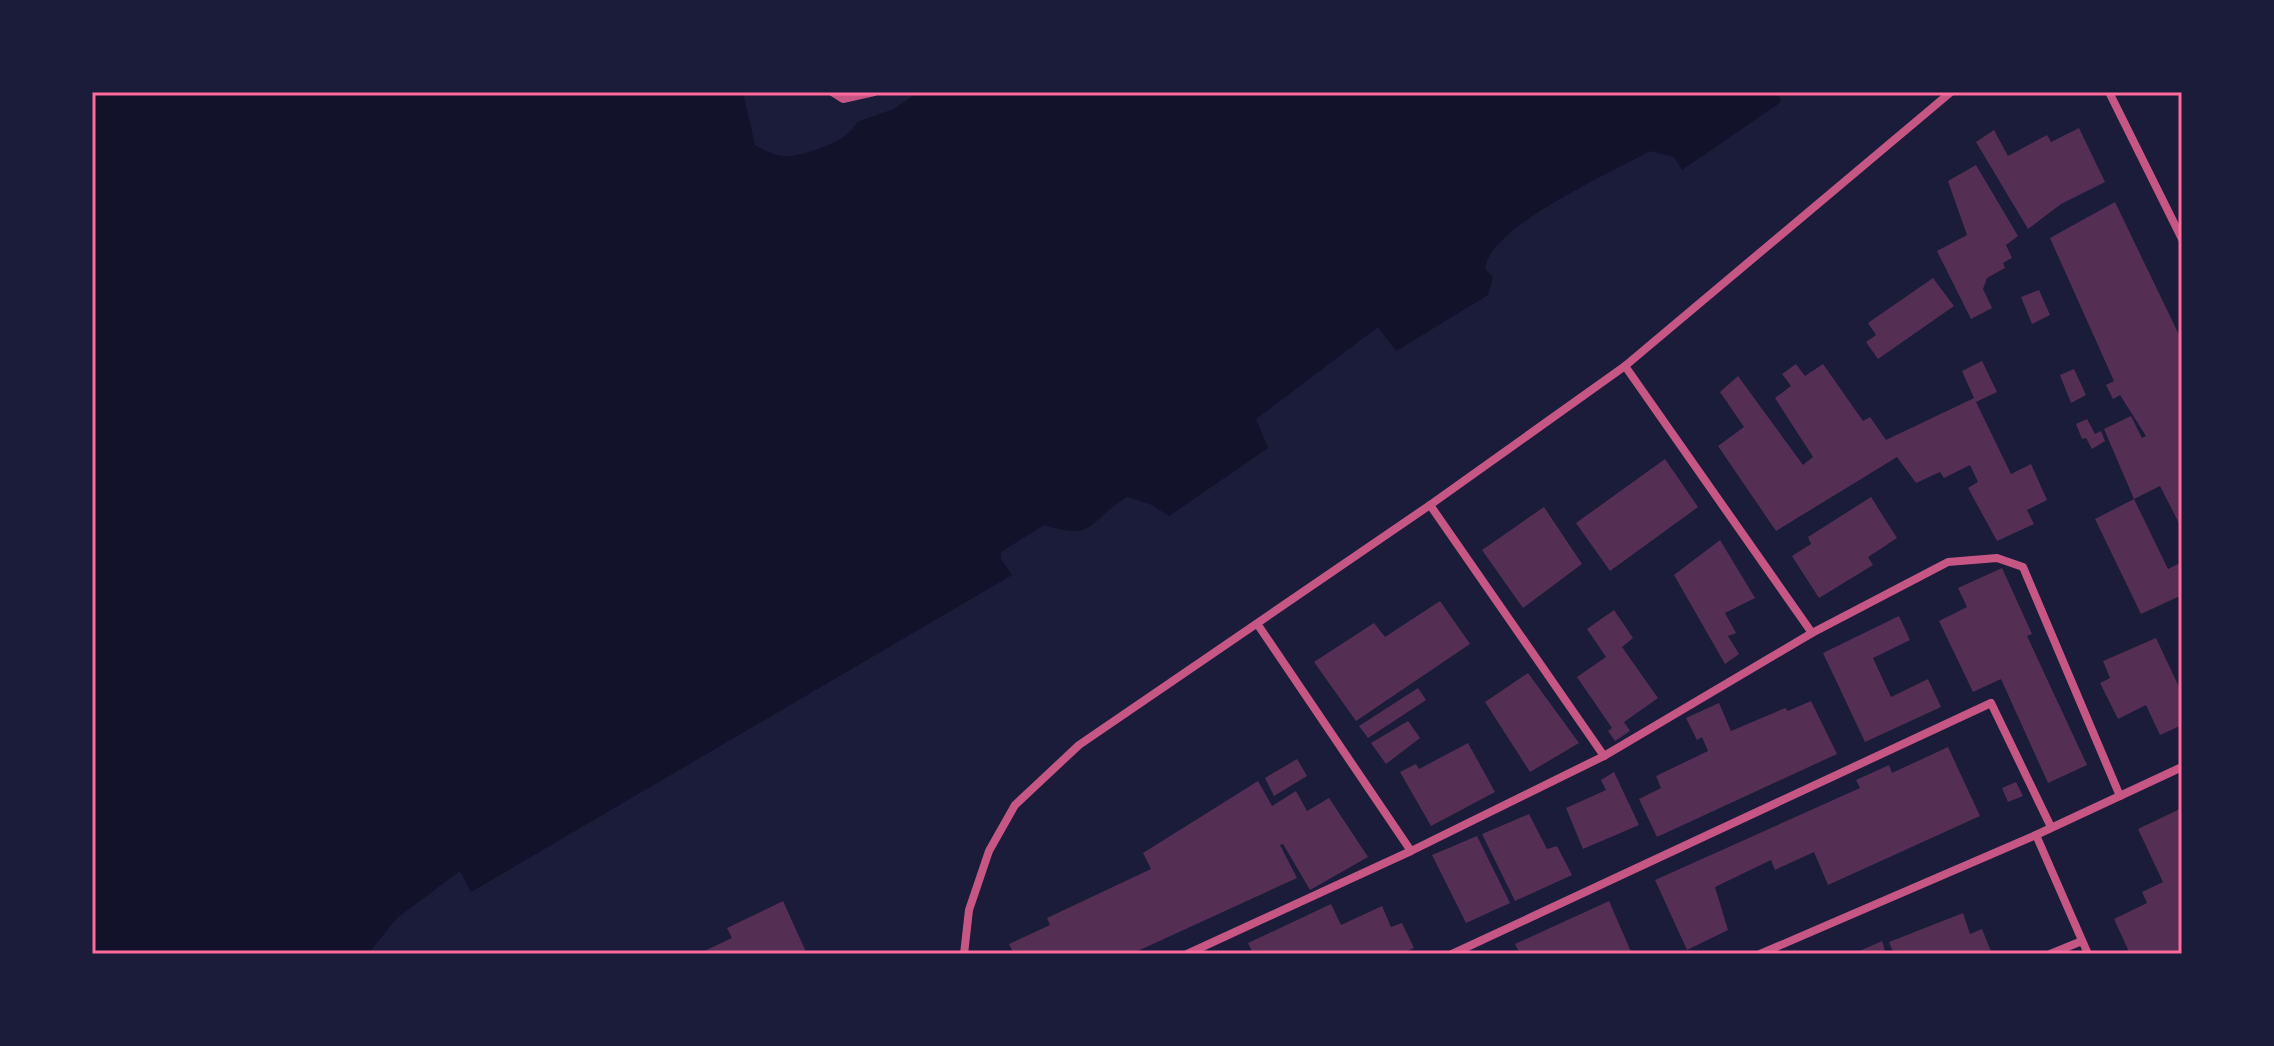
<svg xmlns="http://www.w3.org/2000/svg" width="2274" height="1046" viewBox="0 0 2274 1046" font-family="Rubik,sans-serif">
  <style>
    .water { fill: #12122b }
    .building { fill: #542f53 }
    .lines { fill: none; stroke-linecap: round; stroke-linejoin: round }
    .minor { stroke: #c65784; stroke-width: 8 }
    .neatline { fill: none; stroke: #ff6b9d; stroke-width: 3 }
  </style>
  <rect width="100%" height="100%" fill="#1b1b3a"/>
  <!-- water -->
  <path class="water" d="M92,92H743L755,145C765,151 780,158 791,156C811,153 849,141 857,122L894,109L918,92H1778L1781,102L1682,170L1674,157L1650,151C1613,172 1489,226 1485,269L1493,277L1488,295L1396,351L1378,327L1256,419L1268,448L1169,516L1150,504L1127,497C1086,522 1097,541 1044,525L1001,552V559L1012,575L471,892L460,871L397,918L368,954H92Z"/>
  <!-- building -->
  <g class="building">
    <polygon points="2079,128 2105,182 2061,204 2028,229 1976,142 1994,130 2008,156 2047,135 2051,142"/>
    <polygon points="1976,165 2018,236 2006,245 2012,258 2003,263 2005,268 1987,278 1983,289 1992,308 1971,319 1937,251 1967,235 1948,181"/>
    <polygon points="2115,202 2182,341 2182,529 2160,486 2134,499 2104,429 2131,416 2142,438 2146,436 2120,395 2113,399 2106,385 2114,381 2050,238"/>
    <polygon points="1933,278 1954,306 1878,359 1866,342 1876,335 1868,323"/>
    <polygon points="2039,290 2050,315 2032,324 2021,297"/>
    <polygon points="1982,361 1997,392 1976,402 2011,474 2031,464 2047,500 2027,510 2034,524 1997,541 1968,488 1978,482 1970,465 1944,478 1940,472 1916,483 1897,457 1776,531 1718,446 1744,427 1720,392 1738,376 1803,465 1813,457 1775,398 1791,386 1782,374 1796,364 1805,376 1823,364 1863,421 1870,417 1886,440 1974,398 1962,371"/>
    <polygon points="2074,369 2086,395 2071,403 2060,375"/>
    <polygon points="2087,419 2095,434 2101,431 2105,441 2092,449 2086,438 2082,439 2076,424"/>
    <polygon points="1665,459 1698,507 1610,571 1576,523"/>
    <polygon points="1871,497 1897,538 1868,557 1873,565 1819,598 1792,556 1811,544 1808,537"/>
    <polygon points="2134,499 2168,569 2182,562 2182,595 2141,614 2095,519"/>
    <polygon points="1544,507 1582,564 1523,608 1482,550"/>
    <polygon points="1720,540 1755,598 1725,613 1736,633 1728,636 1739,654 1725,664 1674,575"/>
    <polygon points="2002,568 2032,634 2027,636 2087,765 2048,783 2001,679 1973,692 1939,621 1967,607 1958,588"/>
    <polygon points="1440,601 1470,644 1356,721 1314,662 1374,623 1385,637"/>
    <polygon points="1614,610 1633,638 1622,647 1658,698 1624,722 1630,731 1615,741 1608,731 1612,728 1577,677 1606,657 1587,629"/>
    <polygon points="1899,616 1910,640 1873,658 1891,697 1928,679 1941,707 1865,742 1823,653"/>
    <polygon points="2156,638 2179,687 2182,685 2182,725 2160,735 2146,705 2118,719 2100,683 2110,678 2103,661"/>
    <polygon points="1528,673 1579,743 1530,772 1485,702"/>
    <polygon points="1418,688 1426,700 1368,738 1359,726"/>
    <polygon points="1811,701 1837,754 1657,837 1639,799 1661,788 1656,776 1708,751 1702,737 1697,740 1686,718 1719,703 1731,731 1785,708 1788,711"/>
    <polygon points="1408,721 1420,738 1386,764 1371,743"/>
    <polygon points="1468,743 1495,792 1431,826 1400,772 1416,764 1419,769"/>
    <polygon points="1948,747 1980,816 1828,885 1814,852 1775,870 1771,860 1715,887 1728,930 1687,950 1655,880 1860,788 1856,780 1889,765 1892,773"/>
    <polygon points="1297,759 1307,776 1274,796 1265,778"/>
    <polygon points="1614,772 1639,825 1583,849 1566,808 1606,790 1601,780"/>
    <polygon points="1258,781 1272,806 1296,791 1307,811 1329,798 1368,857 1310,890 1283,844 1280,845 1297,878 1131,954 1014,954 1009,944 1050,925 1047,918 1151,869 1143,853"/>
    <polygon points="2016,782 2023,796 2008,802 2002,788"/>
    <polygon points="2182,808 2182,954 2130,954 2114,919 2147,903 2142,892 2163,882 2138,829"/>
    <polygon points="1529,814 1547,849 1557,846 1572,875 1515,901 1482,834"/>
    <polygon points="1477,836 1510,903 1466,923 1432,855"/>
    <polygon points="783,901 807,954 698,954 732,938 727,928"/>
    <polygon points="1609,901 1632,954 1520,954 1515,944"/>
    <polygon points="1331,904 1341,925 1382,906 1391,927 1402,923 1414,948 1400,954 1253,954 1248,943"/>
    <polygon points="1963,913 1970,934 1982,929 1992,954 1894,954 1889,942"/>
    <polygon points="1882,941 1886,954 1853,954"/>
  </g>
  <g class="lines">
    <!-- minor -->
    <g class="minor">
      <polyline points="832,92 843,99 874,92"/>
      <polyline points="2109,92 2182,239"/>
      <polyline points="1625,366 1812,633"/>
      <polyline points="1430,505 1604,756"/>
      <polyline points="1258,625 1411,851"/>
      <polyline points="2036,835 2088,954"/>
      <polyline points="964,954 969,910 989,851 1015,805 1079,745 1430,505 1625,366 1951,92"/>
      <polyline points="1187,954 1411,851 1604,756 1812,633 1948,562 1997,558 2023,567 2120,796"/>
      <polyline points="1452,954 1991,703 2051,827"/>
      <polyline points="1760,954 2036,835 2182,767"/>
      <polyline points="2050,954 2082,941"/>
    </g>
  </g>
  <!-- border -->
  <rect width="2274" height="1046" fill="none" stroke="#1b1b3a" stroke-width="188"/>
  <rect x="94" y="94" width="2086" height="858" class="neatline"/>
</svg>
